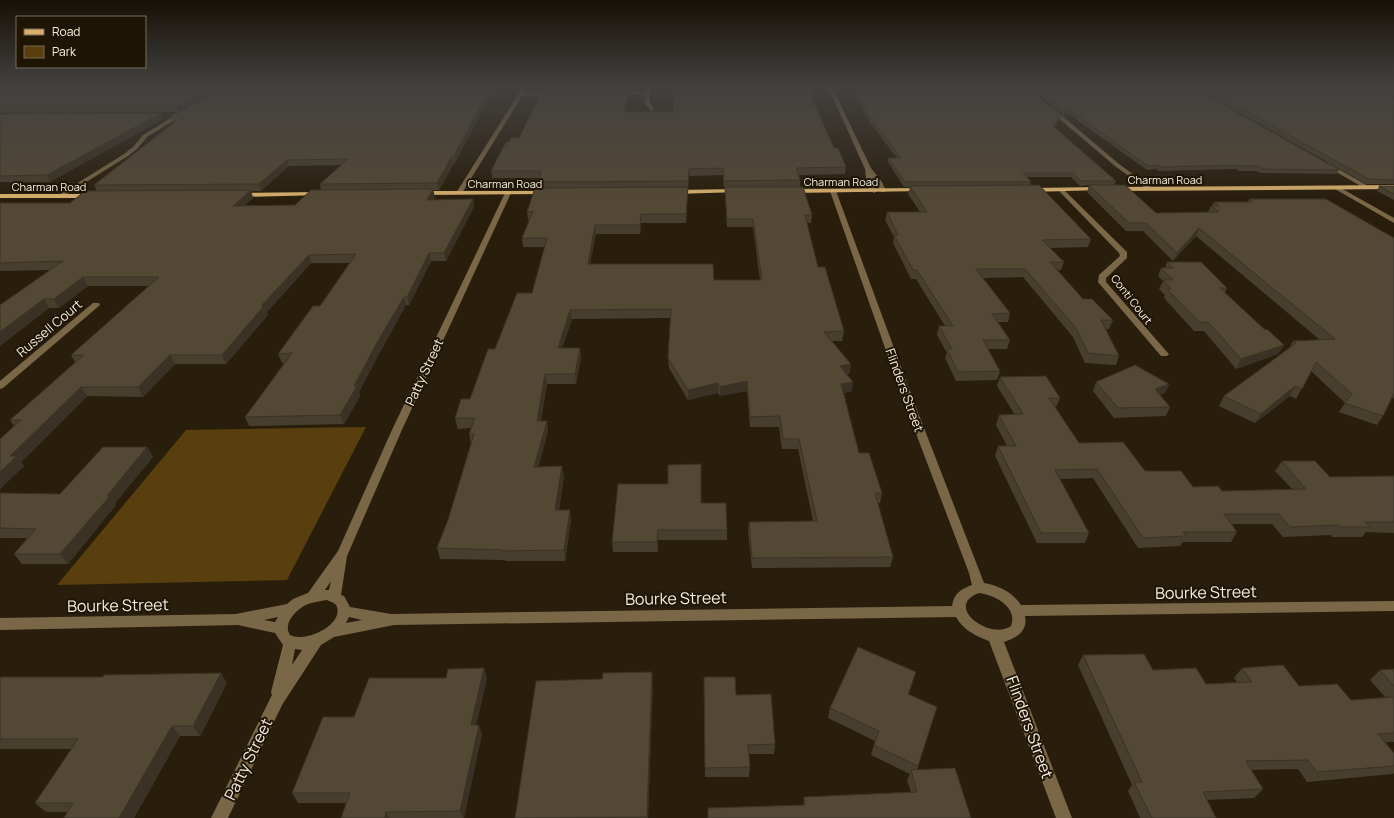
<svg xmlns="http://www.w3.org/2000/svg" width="1394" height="818" viewBox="0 0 1394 818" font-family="Manrope,sans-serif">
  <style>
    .green { fill: #583f0d }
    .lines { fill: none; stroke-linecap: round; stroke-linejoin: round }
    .minor { fill: #7a6748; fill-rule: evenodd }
    .major { fill: #d6af6c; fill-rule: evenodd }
    .wall { fill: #473e2d; fill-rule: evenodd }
    .shaded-wall { fill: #3a3224 }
    .building { fill: #534834; stroke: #3a3224 }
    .labels { text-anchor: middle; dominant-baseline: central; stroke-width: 4; stroke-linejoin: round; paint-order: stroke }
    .far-street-label { font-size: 11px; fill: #f5eee3; stroke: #1f1504 }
    .street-label { font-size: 13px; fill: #f5eee3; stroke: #1f1504 }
    .near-street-label { font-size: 16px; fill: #f5eee3; stroke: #1f1504 }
  </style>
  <rect width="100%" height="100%" fill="#291e0c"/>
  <!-- green -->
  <polygon class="green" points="366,427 287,580 57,585 186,430"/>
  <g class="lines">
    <!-- minor -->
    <g class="minor">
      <polygon points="523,87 527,87 523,93 554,93 556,94 554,95 522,96 462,193 457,194 456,193"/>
      <path d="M647,87H651C648,96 648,101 654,109L651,111L645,103L644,94L614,95L612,94L614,93L645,92Z"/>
      <path d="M828,87H832L871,168L882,182L886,191L885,192H881L872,178L877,191L874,193C866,189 866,177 865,169Z"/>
      <polygon points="1049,108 1053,108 1119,164 1152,188 1152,190 1148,190 1115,166 1049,110"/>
      <polygon points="181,112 186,113 147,137 138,148 128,156 62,197 57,196 124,154 134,146 143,135"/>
      <polygon points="1326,162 1370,187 1371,188 1366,189 1324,165 1323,164"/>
      <polygon points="1335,187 1339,187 1394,218 1394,223 1335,189"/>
      <path d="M833,189L836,191L914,402L984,583C1000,586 1012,592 1021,605L1394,601V611L1025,616C1028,631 1017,638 1004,642L1072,818H1056L989,641C976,636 963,630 956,617L394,625L334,637L321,645L282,705L228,818H211L272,695L271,692L283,645L275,633L238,625L0,630V618L236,614L287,604L293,599L308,593L338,551L391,432L505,193L508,191L511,193L401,432L347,556L341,595L344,596L350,607L391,614L952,606C954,593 961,589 972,585L969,573L904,402L830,191ZM331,581L329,590H325ZM979,593C995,595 1018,607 1011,626C990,641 943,606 979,593ZM327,600C331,602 336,603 337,607C343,625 305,643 290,635C282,623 298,608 308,604C314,602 321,601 327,600ZM278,617L275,622L264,620ZM349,617L362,620L346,623ZM295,649L302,650L292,665Z"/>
      <polygon points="1059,189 1063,189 1127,252 1127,258 1106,278 1106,282 1167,352 1169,354 1167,356 1161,356 1098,282 1099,275 1120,256 1119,253 1059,191"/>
      <polygon points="93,303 99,303 100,305 3,388 0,389 0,381"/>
    </g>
    <!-- major -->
    <g class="major">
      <polygon points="1394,185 1394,189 1116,191 1113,189 1116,187"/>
      <polygon points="1100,187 1102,188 1102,190 1030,192 1027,190 1030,188"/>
      <polygon points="922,188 925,190 924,191 792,193 789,191 792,189"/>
      <polygon points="738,189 740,190 740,192 674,194 671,192 674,190"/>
      <polygon points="546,191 549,193 548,194 422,195 419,193 422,191"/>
      <polygon points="320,192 323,194 322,195 240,197 237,195 240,193"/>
      <polygon points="0,194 92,194 95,196 92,198 0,198"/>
    </g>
  </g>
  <!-- wall -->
  <g class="wall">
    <path d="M0,87H503V88H498L492,99H488L455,163H454L439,190H433L435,197L433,200L473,199L474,207L446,261H431L409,305H406L381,350L359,392L360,396L344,424L249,426L245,417L285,363H282L278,354L320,306L350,263H311L267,312L268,315L226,364H175L143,397L87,396L21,462L24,466L0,489V439L14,426L10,420L75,362L71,355L150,286H88L59,308H49L0,346V305L50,270L0,271V203H70L97,191L94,185L174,122L171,116L178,112L0,113ZM221,87L204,99L180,112ZM341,165L320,184L321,190L295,205H245L253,198L251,191H261L289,166Z"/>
    <path d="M543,87H630L629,91H628V96L625,112H673V87L813,94L812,100L834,148L846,167L845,174L799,175L800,180V187L812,215L811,223H807L818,267L844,331L842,341H832L850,373L847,374L852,391L844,393L859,453L882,493L880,503H878L893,557L890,567L752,568L748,532L749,522L813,521L798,449H782L779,427H750L747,391L720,396L718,393L688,400L669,368L668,358L670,318L572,319L562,348H580L581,358L576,384H547L541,421H547L548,431L538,467L564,476L559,510H570L571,520L565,561H505V560L440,559L437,548L448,520L471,445L469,434L471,428L458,429L455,418L470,399L495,349L532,293L545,247H523L522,238L530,220H528L527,212L538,188V182L539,178H492L491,171L509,142L519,138L544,91ZM723,175L724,188H725V195L727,227H753L760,280H714L590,264L596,234H640L641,223H686L688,188L689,176Z"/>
    <polygon points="850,87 1026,87 1060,120 1054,127 1116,181 1114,185 1156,213 1208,212 1211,206 1212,206 1214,202 1248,202 1249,199 1394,238 1394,399 1392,397 1383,416 1377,425 1339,412 1345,403 1311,371 1296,399 1290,396 1255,423 1219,406 1224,396 1288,350 1293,341 1320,340 1196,236 1173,261 1143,231 1126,231 1087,192 1089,185 1080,186 1071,177 1027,177 1031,182 1030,186 1091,239 1088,247 1050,248 1064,262 1061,270 1057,270 1083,299 1113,320 1109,329 1106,329 1119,356 1116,365 1085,363 1073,337 1023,277 983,278 1010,313 1008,322 998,322 1010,340 1007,349 987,349 1000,371 997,380 956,381 945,358 947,353 937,335 939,326 945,326 916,279 911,279 893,243 894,237 885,220 887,212 920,212 908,194 910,187 904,187 888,162 888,158 897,158 871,124"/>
    <polygon points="1030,87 1192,87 1339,170 1336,174 1261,173 1256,171 1239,171 1236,169 1159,171 1156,169 1147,170 1066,112 1064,115"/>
    <polygon points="1194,87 1363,87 1394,99 1394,184 1366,184"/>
    <polygon points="1365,87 1394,87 1394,97"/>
    <polygon points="0,114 163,119 50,182 0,182"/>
    <polygon points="1379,186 1394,186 1394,200 1377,191"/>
    <polygon points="1167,262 1227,288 1225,293 1264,329 1284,345 1278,354 1236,369 1204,331 1194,331 1164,298 1165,295 1159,289 1163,281 1158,276 1161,268 1165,268"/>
    <polygon points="1000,377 1060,398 1056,407 1055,407 1079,443 1145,471 1193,487 1222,491 1292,489 1275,471 1282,461 1330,477 1394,476 1394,533 1366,532 1362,537 1332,537 1331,535 1283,537 1272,524 1232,524 1237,532 1231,542 1183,542 1180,546 1138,548 1093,478 1060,479 1089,533 1085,543 1037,543 995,456 998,446 1007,446 996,425 999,415 1015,415 997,386"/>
    <polygon points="1096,382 1169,384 1165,393 1160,395 1170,407 1166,416 1114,418 1093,391"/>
    <polygon points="147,447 153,457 115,503 116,505 68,564 22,564 14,554 27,538 0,538 0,493 60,494"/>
    <polygon points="701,503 727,530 727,540 658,540 658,552 613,552 612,542"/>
    <polygon points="1083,655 1153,670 1206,684 1237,682 1234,678 1242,668 1299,686 1351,700 1386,698 1370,680 1380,670 1394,669 1394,742 1385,742 1394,753 1394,773 1393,774 1307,782 1298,769 1251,770 1263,789 1254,798 1207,800 1216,818 1140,818 1128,791 1132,785 1078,665"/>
    <polygon points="484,668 487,678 476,725 482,734 464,818 341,818 346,803 298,803 292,793 354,717 446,678"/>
    <polygon points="0,677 227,683 200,736 180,736 134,818 64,818 67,812 46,812 35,803 72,749 0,749"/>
    <polygon points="653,682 648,818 515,818"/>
    <polygon points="913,682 909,694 937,707 917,770 971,818 708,818 708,808 803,805 804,797 911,792 907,780 910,774 871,755 875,741 828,718 830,708"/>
    <polygon points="704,687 736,695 775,744 774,754 749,754 750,767 749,777 705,777"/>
  </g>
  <!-- shaded-wall -->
  <g class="shaded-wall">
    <polygon points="211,87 221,87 179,112 176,107"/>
    <polygon points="496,87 498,87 498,88 492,99 492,94"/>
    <polygon points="628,90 628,96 624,118 624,112"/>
    <polygon points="487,94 488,99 455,163 454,156"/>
    <polygon points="1067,108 1066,112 1064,115 1065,111"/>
    <polygon points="161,113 163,119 50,182 47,175"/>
    <polygon points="1061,116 1060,120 1052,130 1053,126"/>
    <polygon points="452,156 454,163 439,190 437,183"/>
    <polygon points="287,160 289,166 261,191 259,184"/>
    <polygon points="688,187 688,195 686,223 686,214"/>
    <polygon points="433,189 435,197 429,208 427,200"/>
    <polygon points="251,190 253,198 236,213 233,206"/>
    <polygon points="473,199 474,207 446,261 444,253"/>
    <polygon points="641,214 641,223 640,234 640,225"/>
    <polygon points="595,225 596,234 588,273 588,264"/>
    <polygon points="1199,228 1196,236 1173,261 1177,253"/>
    <polygon points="429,253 431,261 409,305 407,297"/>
    <polygon points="309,255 311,263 267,312 268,315 226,364 222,355 261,306"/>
    <polygon points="83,277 88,286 59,308 54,299"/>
    <polygon points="404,297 406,305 381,350 359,392 360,396 344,424 340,415 354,386 378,341"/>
    <polygon points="44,299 49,308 0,346 0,332"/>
    <polygon points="570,310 572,319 559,358 558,348"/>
    <polygon points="1284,345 1278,354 1236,369 1241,359"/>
    <polygon points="580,348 581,358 576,384 575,374"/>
    <polygon points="170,355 175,364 143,397 138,387"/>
    <polygon points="851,364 850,373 839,376 840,366"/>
    <polygon points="545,374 547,384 539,431 537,421"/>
    <polygon points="747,381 747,391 720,396 720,387"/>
    <polygon points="853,382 852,391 840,394 841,384"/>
    <polygon points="718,383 718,393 688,400 688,390"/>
    <polygon points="1169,384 1165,393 1151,398 1155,389"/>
    <polygon points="1295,386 1290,396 1255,423 1261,414"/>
    <polygon points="81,387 87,396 21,462 24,466 0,489 0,472 10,456"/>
    <polygon points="547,421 548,431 536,477 534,467"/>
    <polygon points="147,447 153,457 115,503 116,505 68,564 60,554 107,496"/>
    <polygon points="562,466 564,476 557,521 555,510"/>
    <polygon points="570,510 571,520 565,561 564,550"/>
    <polygon points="658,530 658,552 657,542"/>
    <polygon points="484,668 487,678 474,735 471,725"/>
    <polygon points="652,672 653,682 648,818 647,818"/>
    <polygon points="221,673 227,683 200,736 193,726"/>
    <polygon points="479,725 482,734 464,818 463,818 460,811"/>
    <polygon points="172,726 180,736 134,818 119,818"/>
    <polygon points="386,812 389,818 385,818"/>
  </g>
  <!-- building -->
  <g class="building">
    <polygon points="0,87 211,87 176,107 0,107"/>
    <polygon points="221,87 496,87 492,94 487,94 454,156 452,156 437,183 320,184 348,159 287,160 259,184 94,185 175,122 171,116 204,99"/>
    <polygon points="673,87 810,87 813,94 810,94 834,148 838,148 846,167 796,168 800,180 724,181 723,168 689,169 688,181 538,182 541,171 491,171 506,142 509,142 511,138 519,138 542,91 628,90 624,112 673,112"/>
    <polygon points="852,87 1026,87 1061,116 1053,126 1116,181 1081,181 1073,173 1023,173 1031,182 905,182 888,158 901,158 872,120"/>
    <polygon points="1035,87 1192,87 1339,170 1263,169 1258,166 1241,166 1238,165 1161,167 1158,165 1148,166 1067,108 1065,111"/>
    <polygon points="1202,87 1363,87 1394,99 1394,180 1369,179"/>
    <polygon points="1376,87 1394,87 1394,93"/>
    <polygon points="161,113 47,175 0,176 0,114"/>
    <polygon points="1039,185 1091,239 1042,240 1064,262 1050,262 1083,299 1092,299 1113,320 1101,320 1119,356 1088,353 1076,328 1025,269 976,269 1010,313 992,314 1010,340 983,340 1000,371 958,372 947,349 952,349 939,326 953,326 917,270 913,270 894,235 898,235 887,212 927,212 910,186"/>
    <polygon points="1089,185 1125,185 1156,213 1219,212 1211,206 1219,206 1214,202 1252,202 1249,199 1326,199 1394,238 1394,393 1383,416 1345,403 1352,394 1316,362 1302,389 1295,386 1261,414 1224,396 1296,343 1293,341 1335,339 1199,228 1177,253 1146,223 1129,223"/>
    <polygon points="1379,186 1394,186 1394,194"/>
    <polygon points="688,187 686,214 641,214 640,225 595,225 588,264 713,264 714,280 762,280 753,219 727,219 725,187 803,187 812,215 805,215 818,267 825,267 844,331 824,332 851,364 840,366 853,382 841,384 859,453 869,453 882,493 875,493 893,557 752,558 749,522 817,521 799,439 783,439 780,416 750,417 747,381 720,387 718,383 688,390 668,358 671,309 570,310 558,348 580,348 575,374 545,374 537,421 547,421 534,467 562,466 555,510 570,510 564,550 502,551 503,550 437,548 448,520 474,434 469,434 475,418 455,418 461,399 470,399 488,349 495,349 517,293 532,293 547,238 522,238 533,211 527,212 535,188"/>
    <polygon points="433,189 427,200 473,199 444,253 429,253 407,297 404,297 378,341 354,386 357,386 340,415 245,417 292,353 278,354 313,306 320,306 356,254 309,255 261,306 264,306 222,355 170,355 138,387 81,387 10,456 17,456 0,472 0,439 21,420 10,420 84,355 71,355 159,277 83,277 54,299 44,299 0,332 0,305 63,261 0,263 0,203 70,203 85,191 251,190 233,206 295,205 311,190"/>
    <polygon points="1167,262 1201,262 1227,288 1220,288 1264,329 1268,330 1284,345 1241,359 1209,323 1199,322 1167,289 1171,289 1163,280 1173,280 1161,268 1173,268"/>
    <polygon points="1135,365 1169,384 1155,389 1170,407 1118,408 1096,382"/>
    <polygon points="1046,376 1060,398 1049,398 1079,443 1123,442 1145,471 1181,471 1193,487 1218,486 1222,491 1306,489 1282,461 1315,461 1330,477 1394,476 1394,522 1365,522 1370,527 1340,527 1339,525 1290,527 1279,514 1224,514 1237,532 1183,532 1186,536 1143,538 1097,469 1055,470 1089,533 1041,533 998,446 1016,446 999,415 1023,414 1000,377"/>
    <polygon points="103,447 147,447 107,496 110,496 60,554 14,554 36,529 0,528 0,493 60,494"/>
    <polygon points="701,464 701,503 726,503 727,530 658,530 657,542 612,542 618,484 668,484 668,465"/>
    <polygon points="858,647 916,672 908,694 937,707 918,766 874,745 879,731 830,708"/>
    <polygon points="1144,654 1153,670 1196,668 1206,684 1252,682 1242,668 1283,665 1299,686 1337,684 1351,700 1394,697 1394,733 1378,734 1394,753 1394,766 1317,772 1308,760 1246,761 1263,789 1203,792 1216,818 1152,818 1134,782 1142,782 1083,655"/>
    <polygon points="484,668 471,725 479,725 460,811 386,812 385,818 341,818 350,793 292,793 323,717 354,717 369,678 446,678 448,669"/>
    <polygon points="1394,669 1394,686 1380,670"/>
    <polygon points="652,672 647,817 515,818 536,681 602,679 603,673"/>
    <polygon points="221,673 193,726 172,726 119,818 64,818 73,803 35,803 78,739 0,739 0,677 103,677 104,675"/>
    <polygon points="704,677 735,677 736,695 771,694 775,744 748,745 750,767 705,768"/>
    <polygon points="955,768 971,818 708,818 708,808 805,805 804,797 917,792 911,770"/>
  </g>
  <!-- sky -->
  <linearGradient id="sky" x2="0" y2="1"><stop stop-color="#171007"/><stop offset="0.43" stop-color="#434140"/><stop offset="1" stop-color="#434140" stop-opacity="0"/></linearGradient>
  <rect width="1394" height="201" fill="url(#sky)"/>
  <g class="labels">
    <!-- far-street labels -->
    <g class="far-street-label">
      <text x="1165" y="179">Charman Road</text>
      <text x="841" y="181">Charman Road</text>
      <text x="505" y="183">Charman Road</text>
      <text x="49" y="186">Charman Road</text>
      <text transform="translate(1132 299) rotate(52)">Conti Court</text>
    </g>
    <!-- street labels -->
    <g class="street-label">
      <text transform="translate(49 328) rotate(-40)">Russell Court</text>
      <text transform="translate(424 372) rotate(-65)">Patty Street</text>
      <text transform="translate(905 390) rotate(70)">Flinders Street</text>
    </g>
    <!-- near-street labels -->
    <g class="near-street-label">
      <text transform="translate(1206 592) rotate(-1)">Bourke Street</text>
      <text transform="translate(676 598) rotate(-1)">Bourke Street</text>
      <text transform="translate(118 605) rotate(-1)">Bourke Street</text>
      <text transform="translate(1030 727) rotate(70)">Flinders Street</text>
      <text transform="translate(248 759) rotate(-64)">Patty Street</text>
    </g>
  </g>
  <!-- legend -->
  <rect x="16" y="16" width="130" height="52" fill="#1f1504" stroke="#756c5d"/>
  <rect x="24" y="29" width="20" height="6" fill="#d6af6c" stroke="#756c5d"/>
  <text x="52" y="36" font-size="12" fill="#f5eee3">Road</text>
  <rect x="24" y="46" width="20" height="12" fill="#583f0d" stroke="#756c5d"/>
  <text x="52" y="56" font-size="12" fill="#f5eee3">Park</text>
</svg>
